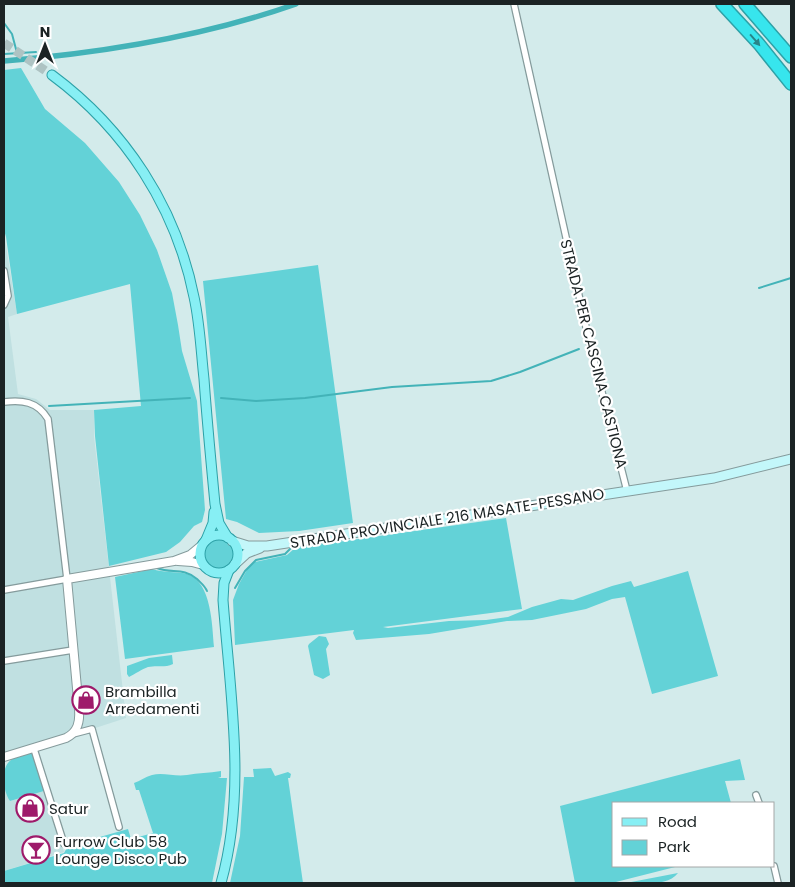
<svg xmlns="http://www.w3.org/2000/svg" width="795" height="887" viewBox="0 0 795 887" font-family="Poppins,sans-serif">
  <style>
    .built { fill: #c0e0e1 }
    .green { fill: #63d2d7 }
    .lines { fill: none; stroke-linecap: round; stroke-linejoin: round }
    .stream { stroke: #43b3b8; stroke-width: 2 }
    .canal { stroke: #43b3b8; stroke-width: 5.5 }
    .primary-tunnel { stroke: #aec3c3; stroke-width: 9; stroke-dasharray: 9 4.5; stroke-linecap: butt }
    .minor-casing { stroke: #859b9c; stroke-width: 8 }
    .tertiary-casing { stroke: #859b9c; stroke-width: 10 }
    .secondary-casing { stroke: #859b9c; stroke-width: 11 }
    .primary-casing { stroke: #2da1a7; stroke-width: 11 }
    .motorway-casing { stroke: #2da1a7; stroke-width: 14 }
    .minor { stroke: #fff; stroke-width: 5.5 }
    .tertiary { stroke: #fff; stroke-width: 8 }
    .secondary { stroke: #c3f7fa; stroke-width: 9 }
    .primary { stroke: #87eff4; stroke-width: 9 }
    .motorway { stroke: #37e5ed; stroke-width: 11 }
    .oneway { fill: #298488 }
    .labels { text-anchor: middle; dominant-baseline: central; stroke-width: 4.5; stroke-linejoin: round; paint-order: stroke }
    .street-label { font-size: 15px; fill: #1b2324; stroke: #fff }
    .poi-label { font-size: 15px; fill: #1b2324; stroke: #fff; text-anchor: start }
  </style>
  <rect width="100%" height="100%" fill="#d3ebeb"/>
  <!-- built -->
  <g class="built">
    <polygon points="4,233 17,314 8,317 18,394 36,399 50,410 94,410 94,436 126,718 34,748 4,756"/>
    <polygon points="4,783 10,801 44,791 64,852 4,871"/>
  </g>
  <!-- green -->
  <g class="green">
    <polygon points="21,68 45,109 85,143 119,182 140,215 157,250 172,293 178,325 182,351 197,401 205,510 202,522 194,526 180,542 166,552 109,566 95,436 94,410 141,406 130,284 17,314 6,237 4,230 4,70"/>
    <polygon points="318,265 353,523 299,531 259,533 237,522 226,519 203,281"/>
    <polygon points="506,518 522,609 383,627 388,628 449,621 486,620 508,617 532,607 561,599 573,600 612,586 631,581 634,587 688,571 718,676 652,694 625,597 612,599 586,609 532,620 507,621 429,634 356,640 353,633 354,630 235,645 233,600 239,584 248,568 255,562 287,555 295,548"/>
    <circle cx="219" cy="554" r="16"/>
    <path d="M152,569C164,573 175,571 187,574C212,582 212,626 214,647L125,659L115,577Z"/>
    <polygon points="319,636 326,637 329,644 326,649 330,675 323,679 314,675 308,646 309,644"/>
    <path d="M172,655L173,664C165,668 157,665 148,667C142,669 135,674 129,677L127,674V666L149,658Z"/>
    <path d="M30,753L34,755L44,791L10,801C3,791 0,768 11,760C16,756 24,755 30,753Z"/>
    <polygon points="740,759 745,780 725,781 731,803 614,803 614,866 679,866 612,883 575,883 560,806"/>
    <polygon points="271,768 275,776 288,772 291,774 290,778 288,778 303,883 230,883 240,836 244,777 254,777 253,769"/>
    <path d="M221,771V777L218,778H227L222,834L212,883H4V871L64,853L68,846L128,829L131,839L153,833L139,790H136L134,783C140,781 145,777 152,775C163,772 175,777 187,775C198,773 209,773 221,771Z"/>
    <path d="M678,873C667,887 642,883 626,883Z"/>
  </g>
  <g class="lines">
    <!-- stream -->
    <g class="stream">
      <polyline points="4,23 12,34 17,53"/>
      <polyline points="4,54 36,52"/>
      <polyline points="759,288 791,278"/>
      <polyline points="221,398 256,401 305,398 392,387 491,381 520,372 579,349"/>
      <polyline points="49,406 190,398"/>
      <path d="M157,568C172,574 183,567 197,579C201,583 205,586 207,591"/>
      <polyline points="235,588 245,571 256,560 285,554 292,547 341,540"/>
    </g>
    <!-- canal -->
    <path class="canal" d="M4,61C103,53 202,37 296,4"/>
    <!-- primary-tunnel -->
    <polyline class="primary-tunnel" points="4,43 52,75"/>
    <!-- minor casing -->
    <g class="minor-casing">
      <g id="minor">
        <polyline points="514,4 590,345 627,491"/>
        <polyline points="4,271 8,296 4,305"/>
        <path d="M4,402C22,400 37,401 48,419L67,579L4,590"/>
        <polyline points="4,661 73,650"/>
        <polyline points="73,734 92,729 119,827"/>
        <polyline points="34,749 64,844"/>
        <polyline points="756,795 759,803"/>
        <polyline points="774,866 778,883"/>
      </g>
    </g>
    <!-- tertiary casing -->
    <g class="tertiary-casing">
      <g id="tertiary">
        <polyline points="178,561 192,562 203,565"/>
        <path d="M4,757L66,738C78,732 80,722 79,710L67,579L174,561L190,555L202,545"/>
      </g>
    </g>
    <!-- secondary casing -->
    <g class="secondary-casing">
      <g id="secondary">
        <polyline points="232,541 248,546 267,546 714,478 791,459"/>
        <polyline points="235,564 247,553 260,548"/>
      </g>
    </g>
    <!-- primary casing -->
    <g class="primary-casing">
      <g id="primary">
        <path d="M52,75C125,129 176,207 194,297C200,324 201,352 204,379C207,421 211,462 215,504L219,523L228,538"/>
        <circle cx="219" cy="554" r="19"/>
        <polyline points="206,540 213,523 214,512"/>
        <path d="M221,883C247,791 230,694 223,600L224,583L229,570"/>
      </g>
    </g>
    <!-- motorway casing -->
    <g class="motorway-casing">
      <g id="motorway">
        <polyline points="722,4 759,44 791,84"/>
        <polyline points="745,4 791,57"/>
      </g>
    </g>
    <!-- minor -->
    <use href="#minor" class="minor"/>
    <!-- tertiary -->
    <use href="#tertiary" class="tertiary"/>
    <!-- secondary -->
    <use href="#secondary" class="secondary"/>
    <!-- primary -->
    <use href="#primary" class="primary"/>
    <!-- motorway -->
    <use href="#motorway" class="motorway"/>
  </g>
  <!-- one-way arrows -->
  <defs><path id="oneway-solid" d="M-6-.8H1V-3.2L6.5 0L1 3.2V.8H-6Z" transform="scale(1.25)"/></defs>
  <use class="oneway" href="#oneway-solid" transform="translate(755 40) rotate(49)"/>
  <!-- icons -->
  <defs>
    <g id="shop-ring" transform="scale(1.4375)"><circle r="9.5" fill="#fff" stroke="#9e1a6a" stroke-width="1.5"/><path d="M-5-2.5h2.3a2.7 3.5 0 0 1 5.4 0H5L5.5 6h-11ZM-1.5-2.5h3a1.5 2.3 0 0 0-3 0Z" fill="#9e1a6a"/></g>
    <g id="bar-ring" transform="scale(1.4375)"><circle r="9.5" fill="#fff" stroke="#9e1a6a" stroke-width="1.5"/><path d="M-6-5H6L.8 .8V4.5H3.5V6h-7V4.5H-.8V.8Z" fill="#9e1a6a"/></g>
  </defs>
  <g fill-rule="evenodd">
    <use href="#shop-ring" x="86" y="700"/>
    <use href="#shop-ring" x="30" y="808"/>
    <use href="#bar-ring" x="36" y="850"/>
  </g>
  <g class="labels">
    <!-- street labels -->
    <g class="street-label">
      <text transform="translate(594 354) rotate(76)">STRADA PER CASCINA CASTIONA</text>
      <text transform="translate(447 518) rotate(-9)">STRADA PROVINCIALE 216 MASATE-PESSANO</text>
    </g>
    <!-- poi labels -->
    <g class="poi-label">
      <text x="105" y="691">Brambilla<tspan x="105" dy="17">Arredamenti</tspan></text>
      <text x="49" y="808">Satur</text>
      <text x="55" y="841">Furrow Club 58<tspan x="55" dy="17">Lounge Disco Pub</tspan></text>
    </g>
  </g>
  <!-- border -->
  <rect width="795" height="887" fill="none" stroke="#1b2324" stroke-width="10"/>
  <!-- legend -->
  <rect x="612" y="802" width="162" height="65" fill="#ffffff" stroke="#a4a7a7"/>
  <rect x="622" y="818" width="25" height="8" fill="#87eff4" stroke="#a4a7a7"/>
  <text x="658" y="827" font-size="15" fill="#1b2324">Road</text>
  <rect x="622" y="840" width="25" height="15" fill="#63d2d7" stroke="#a4a7a7"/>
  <text x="658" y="852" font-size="15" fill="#1b2324">Park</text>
  <!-- north arrow -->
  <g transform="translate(45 45)" stroke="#ffffff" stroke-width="4" paint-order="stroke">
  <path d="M0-4L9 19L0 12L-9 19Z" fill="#1b2324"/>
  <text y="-8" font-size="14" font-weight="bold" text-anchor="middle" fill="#1b2324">N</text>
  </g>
</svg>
